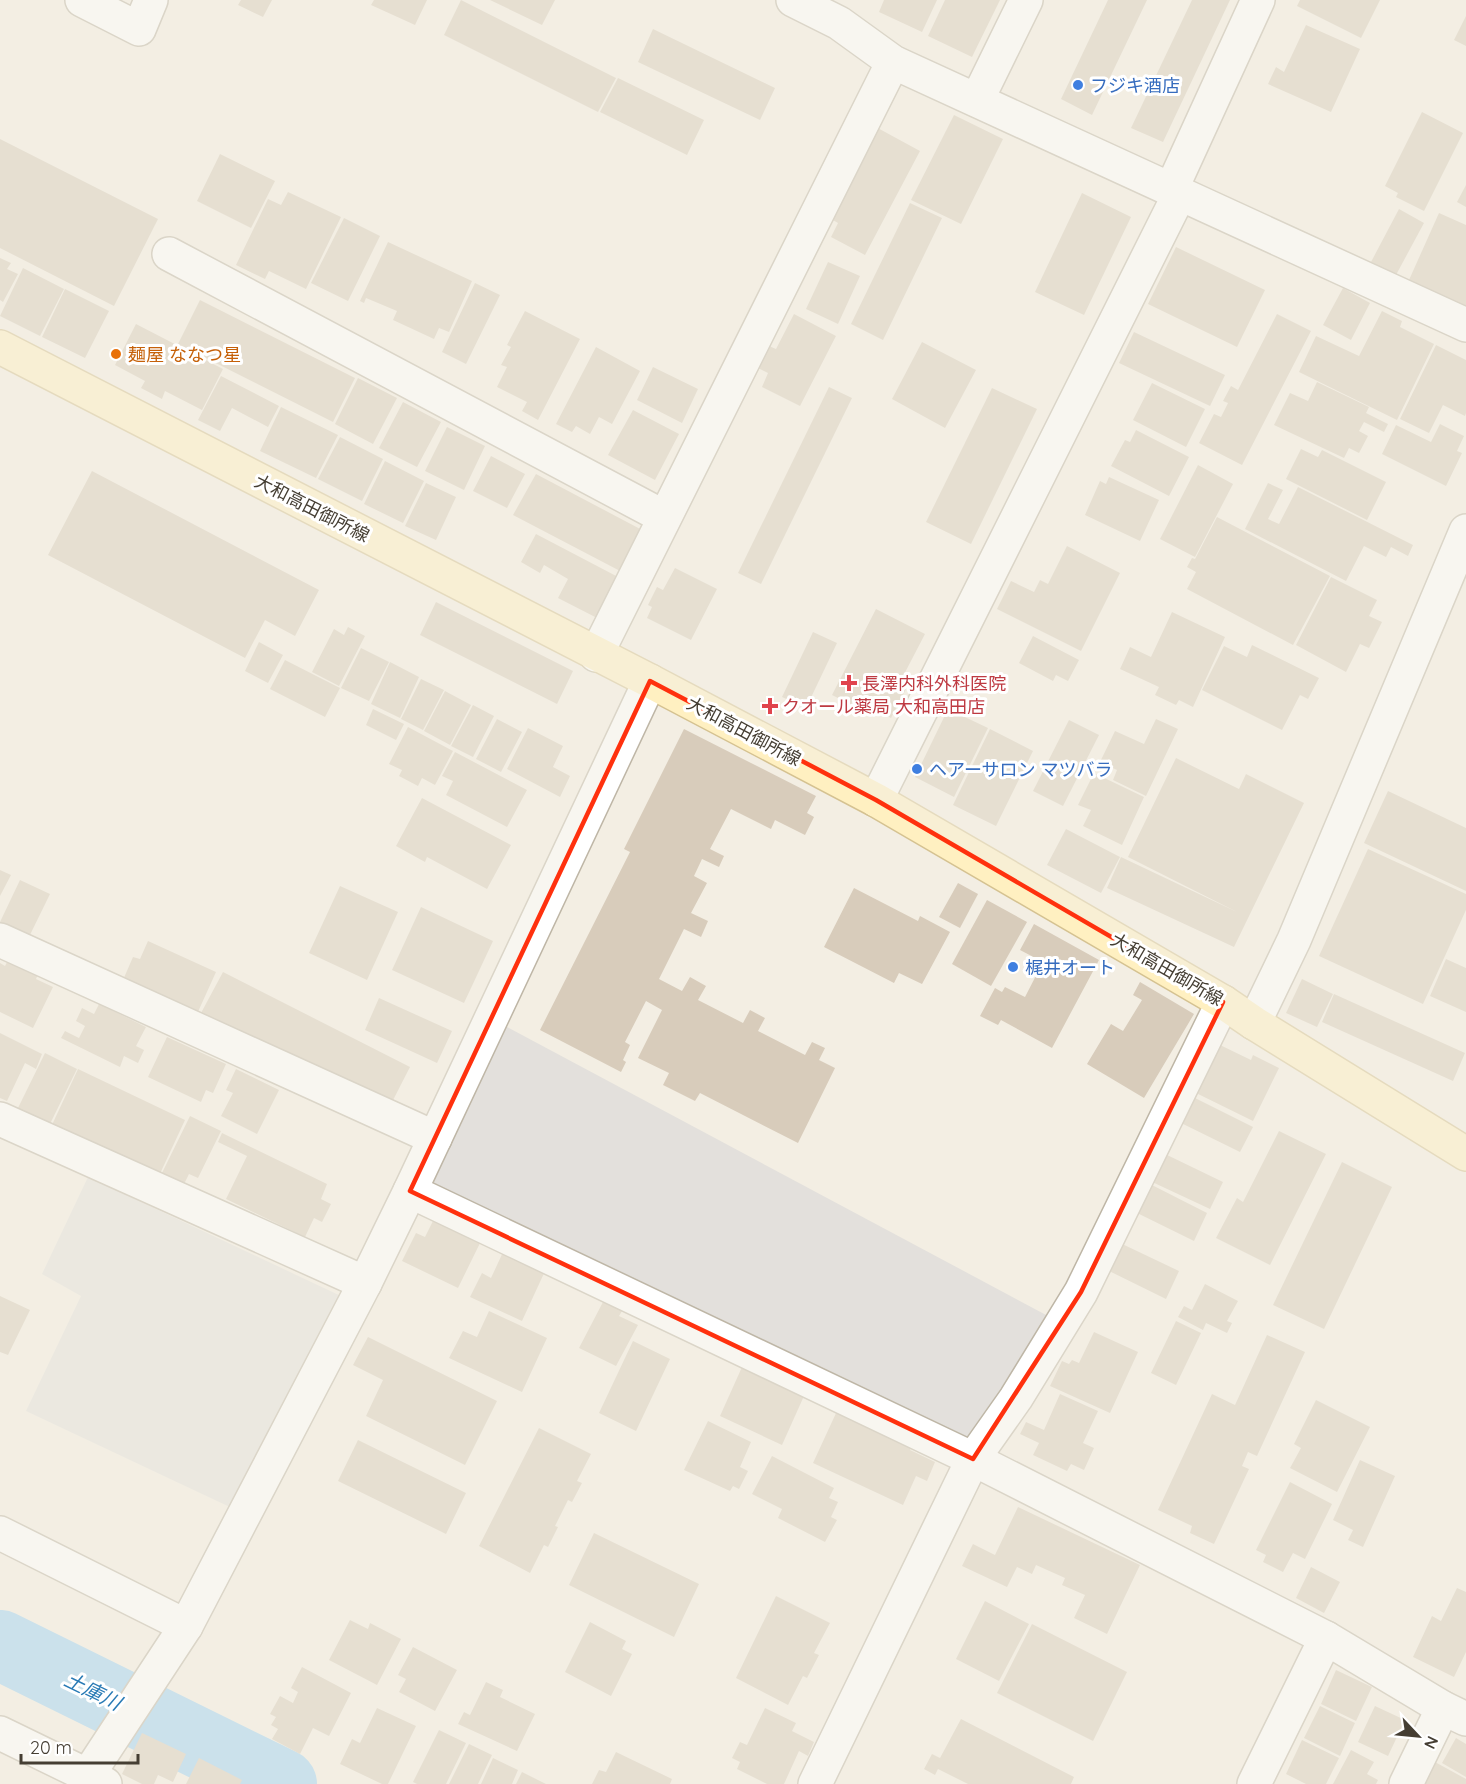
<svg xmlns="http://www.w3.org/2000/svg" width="1466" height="1784" viewBox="0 0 1466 1784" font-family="Quicksand,'Noto Sans JP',sans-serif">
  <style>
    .parking { fill: #e3e0dc }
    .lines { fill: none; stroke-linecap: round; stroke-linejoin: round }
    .river { stroke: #9cd0f3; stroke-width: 70 }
    .building { fill: #d8ccbb }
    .minor-casing { stroke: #beb6a6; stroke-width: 36 }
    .secondary-casing { stroke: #d5c291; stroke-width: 36 }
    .minor { stroke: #fff; stroke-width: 33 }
    .secondary { stroke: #fff0c1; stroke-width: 33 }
    .marked { fill: none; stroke: #ff310e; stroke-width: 4.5; stroke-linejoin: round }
    .shop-dot { fill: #3f7fe0; stroke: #fff; stroke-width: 2 }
    .food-dot { fill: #e8710a; stroke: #fff; stroke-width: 2 }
    .health-dot { fill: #e0444e; stroke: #fff; stroke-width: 2 }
    .labels { text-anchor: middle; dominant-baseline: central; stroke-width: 6; stroke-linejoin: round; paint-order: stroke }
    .shop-label { font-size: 18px; fill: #366cbe; stroke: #fff; text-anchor: start }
    .food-label { font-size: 18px; fill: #c56008; stroke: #fff; text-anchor: start }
    .street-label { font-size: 18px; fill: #453e33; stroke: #fff }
    .health-label { font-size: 18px; fill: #be3a42; stroke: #fff; text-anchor: start }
    .water-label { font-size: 20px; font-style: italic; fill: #287ab5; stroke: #fff }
  </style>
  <rect width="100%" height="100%" fill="#f3eee3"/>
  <!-- parking -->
  <g class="parking">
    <polygon points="496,1021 1048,1316 1008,1393 964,1441 426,1180"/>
    <polygon points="88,1177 341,1296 234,1509 26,1411 81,1296 42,1274"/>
  </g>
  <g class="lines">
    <!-- river -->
    <polyline class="river" points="0,1645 282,1784"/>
  </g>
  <!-- building -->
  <g class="building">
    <polygon points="241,0 272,0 263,17 238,5"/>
    <polygon points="374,0 427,0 415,25 371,5"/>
    <polygon points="461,0 616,78 598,112 444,35"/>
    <polygon points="490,0 555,0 542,25"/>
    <polygon points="884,0 937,0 922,32 879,12"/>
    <polygon points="945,0 1000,0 972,57 928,36"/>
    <polygon points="1108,0 1147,0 1092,115 1061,99"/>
    <polygon points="1192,0 1230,0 1163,142 1131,128"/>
    <polygon points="1300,0 1380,0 1361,38 1297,6"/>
    <polygon points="1466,16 1466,46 1454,40"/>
    <polygon points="1306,25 1360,49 1331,112 1268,84 1276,67 1284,72"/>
    <polygon points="653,29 775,88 760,120 638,62"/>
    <polygon points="618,78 704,120 687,155 600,112"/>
    <polygon points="1422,112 1463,133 1424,211 1396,197 1398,193 1385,186"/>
    <polygon points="954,115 1003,139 961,224 911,200"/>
    <polygon points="874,126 920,151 865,255 831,237 838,223 826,216"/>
    <polygon points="0,139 158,219 114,306 0,248"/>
    <polygon points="220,154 275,181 251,228 197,201"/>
    <polygon points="1466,185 1466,207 1457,202"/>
    <polygon points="288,192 341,217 306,289 269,271 265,279 236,265 268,199 281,205"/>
    <polygon points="1082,193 1131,217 1084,315 1035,292"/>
    <polygon points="910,203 942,218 883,340 851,324"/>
    <polygon points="1399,209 1424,223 1396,275 1371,262"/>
    <polygon points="1439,213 1466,225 1466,306 1409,280"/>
    <polygon points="344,218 380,236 348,301 311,283"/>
    <polygon points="388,242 472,281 449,332 439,328 434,339 393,320 397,311 366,298 364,303 360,301"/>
    <polygon points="1176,247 1265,290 1237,347 1148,304"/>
    <polygon points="0,258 11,263 7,269 18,274 3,302 0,300"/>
    <polygon points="828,262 860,276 838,324 806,309"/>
    <polygon points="23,268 64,289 40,336 0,316"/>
    <polygon points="475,283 500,295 466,364 442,352"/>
    <polygon points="1343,288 1370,303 1351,340 1323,325"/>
    <polygon points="65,289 109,311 85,358 42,337"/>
    <polygon points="200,300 355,378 333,422 178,344"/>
    <polygon points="525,311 580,339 538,420 522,411 527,402 497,387 507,367 501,365 511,347 507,345"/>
    <polygon points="1382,311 1402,321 1400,327 1434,344 1397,420 1299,372 1316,336 1359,356"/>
    <polygon points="794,314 836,336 800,406 762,387 768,373 758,368 769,346 776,349"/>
    <polygon points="1277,314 1311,331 1242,465 1199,443 1214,414 1221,417 1228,403 1223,401 1231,386 1238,390"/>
    <polygon points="136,324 223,369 202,410 165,391 162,399 141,388 145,381 115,365"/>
    <polygon points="1134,332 1225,375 1210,406 1119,363"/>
    <polygon points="922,342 976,370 945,428 892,399"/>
    <polygon points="1436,345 1466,360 1466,413 1465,416 1443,405 1429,433 1400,419"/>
    <polygon points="596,347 640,371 612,424 599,417 590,434 576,426 572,432 556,424"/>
    <polygon points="653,367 698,389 682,423 637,400"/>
    <polygon points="221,376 279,406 268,427 232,408 220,431 198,420"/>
    <polygon points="358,378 397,398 373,444 335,424"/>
    <polygon points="1317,382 1369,407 1366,413 1388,424 1384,432 1364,422 1359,431 1368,436 1359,453 1349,448 1344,458 1274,425 1290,393 1308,401"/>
    <polygon points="1152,383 1205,409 1186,447 1133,420"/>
    <polygon points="829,387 852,398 761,584 738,573"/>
    <polygon points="992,388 1037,409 971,544 926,522"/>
    <polygon points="403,402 441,422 417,467 379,448"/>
    <polygon points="281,407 338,435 316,478 260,451"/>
    <polygon points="633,410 679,434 655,480 608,455"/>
    <polygon points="1440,424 1464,436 1457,451 1462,453 1446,486 1382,454 1396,425 1431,442"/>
    <polygon points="447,427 485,446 464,490 425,471"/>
    <polygon points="1136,430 1189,457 1169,496 1111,466 1125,440 1130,442"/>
    <polygon points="340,437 383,459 362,501 318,479"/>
    <polygon points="1301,449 1318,457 1322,450 1386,482 1367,520 1286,479"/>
    <polygon points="491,456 525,474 507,508 473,491"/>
    <polygon points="385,461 424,481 403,523 364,504"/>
    <polygon points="1198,465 1233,484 1195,557 1160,539"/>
    <polygon points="92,471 319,590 295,636 265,620 245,658 48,555"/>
    <polygon points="536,474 644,531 622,572 513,515"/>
    <polygon points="1109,477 1159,500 1140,541 1085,515 1100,481 1106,484"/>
    <polygon points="426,483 456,497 436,540 405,526"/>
    <polygon points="1268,483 1283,490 1268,519 1279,524 1298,487 1413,545 1408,556 1391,547 1386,557 1364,546 1346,581 1245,529"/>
    <polygon points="1217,517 1330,576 1293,645 1187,589 1196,572 1187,567 1192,558 1195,559"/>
    <polygon points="536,534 620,578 599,619 558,598 568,579 544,565 540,573 521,562"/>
    <polygon points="1067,546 1120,573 1081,651 997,609 1011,581 1034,592 1040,580 1048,584"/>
    <polygon points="675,568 717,589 691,640 647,618 652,607 648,605 657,587 663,590"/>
    <polygon points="1331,577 1377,600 1369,616 1382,622 1369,648 1360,644 1346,672 1296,645"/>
    <polygon points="436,602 573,671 557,704 420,635"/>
    <polygon points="876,609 925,634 899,684 906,689 891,718 875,709 872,715 832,695"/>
    <polygon points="1172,612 1225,637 1193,707 1179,700 1176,705 1155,695 1159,687 1120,669 1130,647 1151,657"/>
    <polygon points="348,627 365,636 339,686 312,672 334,629 344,635"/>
    <polygon points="813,632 837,643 806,708 782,697"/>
    <polygon points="1033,636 1079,660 1068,681 1056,675 1053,681 1019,663"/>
    <polygon points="259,642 283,655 268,683 245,671"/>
    <polygon points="1252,645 1319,678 1308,699 1300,695 1282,730 1202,690 1224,646 1247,657"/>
    <polygon points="361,648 389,662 369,701 341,688"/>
    <polygon points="285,660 340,688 325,717 270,689"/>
    <polygon points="390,662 419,677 400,718 371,704"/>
    <polygon points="421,679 444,690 423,730 401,719"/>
    <polygon points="445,691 471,705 450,745 424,731"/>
    <polygon points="473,705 494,716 473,757 451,746"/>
    <polygon points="373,709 404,724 396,740 366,725"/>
    <polygon points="948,709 988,728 954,797 915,777"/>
    <polygon points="497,719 522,732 501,772 476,759"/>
    <polygon points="1156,719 1178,729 1146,796 1113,780 1117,770 1100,762 1115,731 1144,744"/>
    <polygon points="1069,720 1099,735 1063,806 1033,791"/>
    <polygon points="408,727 453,751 435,785 422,778 418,786 399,776 402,770 389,764"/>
    <polygon points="528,728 563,746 553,767 570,776 560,797 507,769"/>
    <polygon points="684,729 816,796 807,813 814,817 805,835 775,820 771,829 731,809 710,849 724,856 719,867 702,859 694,876 707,883 691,913 708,921 701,937 684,929 659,979 682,991 690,977 706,986 698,1000 743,1023 750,1010 765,1018 758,1031 805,1055 812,1042 825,1048 819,1060 835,1068 798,1143 700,1093 695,1101 663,1085 669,1073 638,1058 662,1010 646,1001 625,1042 630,1045 623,1060 626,1062 621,1072 540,1030 630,852 624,849"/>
    <polygon points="990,729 1033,751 996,826 953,805"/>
    <polygon points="455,752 527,790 507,827 446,795 453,781 442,776"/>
    <polygon points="1176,758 1239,789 1246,774 1304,803 1234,947 1107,888 1121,857 1237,912 1128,857"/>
    <polygon points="1094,773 1144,797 1122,845 1083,826 1091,810 1078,805"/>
    <polygon points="1388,791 1466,828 1466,891 1364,843"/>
    <polygon points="422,798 511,845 487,889 427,857 425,862 396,846"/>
    <polygon points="1066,829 1120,857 1101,893 1047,865"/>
    <polygon points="1368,849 1466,894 1466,910 1423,1004 1319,956"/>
    <polygon points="0,870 11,875 0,896"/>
    <polygon points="20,880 50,894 28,939 0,927 0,922"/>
    <polygon points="958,883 978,894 960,928 939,917"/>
    <polygon points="340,886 398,912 367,980 309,953"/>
    <polygon points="854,888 918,921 920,916 950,932 922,984 899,973 894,983 824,947"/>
    <polygon points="987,900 1027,922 991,986 952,964"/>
    <polygon points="421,907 493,941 464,1003 392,970"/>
    <polygon points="1034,924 1099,960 1052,1048 1001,1020 998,1025 980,1016 995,988 1002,992 1005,987 1025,997 1043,962 1020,950"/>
    <polygon points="148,941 216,972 197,1014 123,980 133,957 140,959"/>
    <polygon points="1446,959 1466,968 1466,1012 1430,996"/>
    <polygon points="8,960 38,974 36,979 53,987 33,1028 0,1012 0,963 5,966"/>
    <polygon points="223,972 410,1067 389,1108 201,1013"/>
    <polygon points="1302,979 1333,994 1317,1027 1286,1013"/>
    <polygon points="1140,982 1194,1014 1144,1098 1087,1064 1111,1024 1123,1031 1142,1000 1133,995"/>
    <polygon points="1334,994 1465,1053 1453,1081 1322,1022"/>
    <polygon points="379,998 452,1031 437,1063 365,1030"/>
    <polygon points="99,1004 146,1027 136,1046 144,1050 138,1063 124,1056 120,1067 61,1038 65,1031 79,1038 85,1026 76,1021 82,1008 94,1014"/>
    <polygon points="0,1033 42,1054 36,1069 25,1063 7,1101 0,1098"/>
    <polygon points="167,1037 226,1064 213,1093 206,1090 201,1102 148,1077"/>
    <polygon points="1218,1044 1251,1060 1253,1055 1279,1068 1253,1121 1194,1092"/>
    <polygon points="45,1053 77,1069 49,1126 17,1110"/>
    <polygon points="78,1069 185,1120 158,1178 51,1127"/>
    <polygon points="236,1069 279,1090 257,1134 221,1116 233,1093 226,1090"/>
    <polygon points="1191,1096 1253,1127 1240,1152 1179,1122"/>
    <polygon points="190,1116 221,1131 198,1178 189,1174 182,1188 160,1177"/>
    <polygon points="1279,1131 1326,1154 1270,1265 1216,1238 1237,1198 1243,1202"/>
    <polygon points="222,1133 327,1184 321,1199 331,1204 322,1222 314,1218 305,1237 226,1199 247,1156 218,1142"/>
    <polygon points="1163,1153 1223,1182 1210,1209 1150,1181"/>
    <polygon points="1342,1162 1392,1187 1324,1329 1273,1305"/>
    <polygon points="1148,1183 1207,1213 1194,1241 1133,1211"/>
    <polygon points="435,1217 482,1239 458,1288 402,1261 416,1233 425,1237"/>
    <polygon points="1118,1242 1179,1271 1166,1299 1105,1269"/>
    <polygon points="504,1250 546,1269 522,1321 470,1297 482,1273 491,1278"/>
    <polygon points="1205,1284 1238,1301 1227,1321 1232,1323 1227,1333 1206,1323 1203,1330 1178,1317 1184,1306 1192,1310"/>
    <polygon points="0,1296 30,1310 8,1355 0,1352"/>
    <polygon points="603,1302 622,1311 619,1316 638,1325 616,1366 579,1348"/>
    <polygon points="489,1311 547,1338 522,1392 449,1358 463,1331 477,1337"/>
    <polygon points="1176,1321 1201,1333 1176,1385 1151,1373"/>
    <polygon points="1094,1332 1138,1352 1110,1413 1050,1386 1062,1361 1069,1364 1072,1360 1079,1363"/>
    <polygon points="1267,1335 1305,1352 1257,1456 1248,1452 1242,1466 1249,1469 1214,1544 1190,1533 1192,1526 1158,1510 1212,1394 1235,1405"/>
    <polygon points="368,1337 497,1401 465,1465 366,1416 383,1380 353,1365"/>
    <polygon points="633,1341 670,1359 636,1431 599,1413"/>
    <polygon points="742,1367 804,1396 782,1445 720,1416"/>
    <polygon points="1060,1394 1098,1411 1083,1443 1094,1448 1084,1470 1071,1464 1067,1471 1033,1455 1039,1443 1020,1434 1026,1422 1044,1430"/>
    <polygon points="1316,1400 1370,1427 1337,1492 1290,1468 1301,1448 1294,1444"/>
    <polygon points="837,1411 912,1446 910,1450 935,1462 927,1481 916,1476 903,1505 813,1463"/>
    <polygon points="708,1421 751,1442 740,1467 748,1471 739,1489 733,1486 730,1491 684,1470"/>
    <polygon points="539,1428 591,1454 577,1481 582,1483 572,1502 568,1500 555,1526 558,1527 548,1547 544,1545 530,1573 479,1546"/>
    <polygon points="358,1440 466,1493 446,1534 338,1481"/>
    <polygon points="772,1456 834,1488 829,1498 838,1502 831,1517 837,1520 825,1542 778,1518 782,1509 752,1494"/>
    <polygon points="1360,1460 1395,1476 1363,1547 1348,1540 1353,1530 1333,1520"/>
    <polygon points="1290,1482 1332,1504 1305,1559 1293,1553 1283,1572 1263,1562 1266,1555 1256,1550"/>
    <polygon points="1018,1507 1140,1565 1107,1634 1074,1618 1085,1595 1062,1585 1065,1578 1036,1565 1032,1574 1017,1567 1007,1587 962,1566 973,1544 995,1555"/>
    <polygon points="594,1533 699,1584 674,1637 569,1585"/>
    <polygon points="1311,1567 1340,1582 1324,1613 1296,1598"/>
    <polygon points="1457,1588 1466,1592 1466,1652 1454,1677 1413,1657 1432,1616 1441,1621"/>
    <polygon points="776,1596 830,1623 814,1653 819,1655 807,1678 803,1676 788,1705 736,1678"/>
    <polygon points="985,1601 1029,1624 999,1681 956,1659"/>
    <polygon points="350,1620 368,1629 370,1623 401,1639 377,1685 329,1660"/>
    <polygon points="590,1622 626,1641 622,1649 632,1654 611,1696 565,1672"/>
    <polygon points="1032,1624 1127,1672 1093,1741 997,1693"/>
    <polygon points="413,1647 457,1670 435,1711 399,1692 406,1679 398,1675"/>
    <polygon points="302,1667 351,1693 329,1736 313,1728 300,1754 272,1739 278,1729 271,1725 276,1717 270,1714 280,1696 293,1703 298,1692 291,1688"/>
    <polygon points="1336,1670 1372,1687 1356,1721 1321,1704"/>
    <polygon points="486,1682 503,1690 500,1697 535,1714 517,1751 458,1724 464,1712 470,1715"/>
    <polygon points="1320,1706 1355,1723 1340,1756 1304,1738"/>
    <polygon points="1375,1706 1405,1720 1388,1756 1358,1742"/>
    <polygon points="377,1708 416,1726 388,1784 382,1784 340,1764 352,1739 360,1743"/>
    <polygon points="765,1708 796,1723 792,1731 814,1742 808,1756 799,1751 784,1784 767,1784 737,1769 740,1762 732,1758 740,1742 747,1745"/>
    <polygon points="961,1719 1074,1777 1071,1784 968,1784 938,1769 935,1775 924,1769 932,1754 940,1758"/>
    <polygon points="439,1730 466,1743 446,1784 417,1784 413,1782"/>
    <polygon points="142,1733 186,1754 173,1782 158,1775 154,1784 142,1784 122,1774"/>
    <polygon points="1456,1738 1466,1744 1466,1777 1442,1763"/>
    <polygon points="1302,1740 1339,1758 1326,1784 1306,1784 1286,1774"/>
    <polygon points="469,1744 492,1755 478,1784 449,1784"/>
    <polygon points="1351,1750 1374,1762 1367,1774 1378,1780 1376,1784 1333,1784"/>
    <polygon points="616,1752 672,1779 670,1784 592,1784 599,1770 606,1772"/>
    <polygon points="199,1758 242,1780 240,1784 186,1784"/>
    <polygon points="493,1758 518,1770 512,1784 481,1784"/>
    <polygon points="1435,1762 1466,1779 1466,1784 1423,1784"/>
    <polygon points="522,1772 546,1784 516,1784"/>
  </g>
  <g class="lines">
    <!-- minor casing -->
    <g class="minor-casing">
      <g id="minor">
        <polyline points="82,0 139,29 151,0"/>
        <polyline points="793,0 839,23 893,62 1466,325"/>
        <polyline points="977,100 1026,0"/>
        <polyline points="1171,190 1258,0"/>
        <polyline points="169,254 664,517"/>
        <polyline points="596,655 893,62"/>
        <polyline points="876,800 1180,193"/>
        <polyline points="0,940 435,1138"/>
        <polyline points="1254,1023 1294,940 1466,531"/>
        <polyline points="0,1119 365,1283"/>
        <polyline points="410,1191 973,1459 1326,1638 1443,1708 1466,1719"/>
        <polyline points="0,1533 186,1626"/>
        <polyline points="0,1733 105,1784"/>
        <polyline points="84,1784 88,1775 186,1626 365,1283 410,1191 650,681"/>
        <polyline points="815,1784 973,1459 1016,1398 1081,1292 1223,1002"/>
        <polyline points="1254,1784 1326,1638"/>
        <polyline points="1406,1784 1443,1708"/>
      </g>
    </g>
    <!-- secondary casing -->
    <g class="secondary-casing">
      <polyline id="secondary" points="0,347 650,681 876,800 1223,1002 1254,1023 1466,1154"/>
    </g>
    <!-- minor -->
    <use href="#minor" class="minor"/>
    <!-- secondary -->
    <use href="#secondary" class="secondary"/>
  </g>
  <!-- marked area -->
  <path d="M0 0H1466V1784H0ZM650,681L876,800L1223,1002L1081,1292L973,1459L410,1191Z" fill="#f3eee3" fill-opacity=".55" fill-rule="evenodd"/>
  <path class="marked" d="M650,681L876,800L1223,1002L1081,1292L973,1459L410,1191Z"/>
  <!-- markers -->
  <g class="shop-dot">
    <circle cx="1078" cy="85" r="6"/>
    <circle cx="917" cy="769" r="6"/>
    <circle cx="1013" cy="967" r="6"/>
  </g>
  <circle class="food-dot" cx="116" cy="354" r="6"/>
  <g class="health-dot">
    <path d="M846 674h6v6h6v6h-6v6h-6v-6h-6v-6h6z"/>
    <path d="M767 697h6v6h6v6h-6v6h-6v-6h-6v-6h6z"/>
  </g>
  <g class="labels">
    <!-- shop labels -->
    <g class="shop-label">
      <text x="1090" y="85">フジキ酒店</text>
      <text x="929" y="769">ヘアーサロン マツバラ</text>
      <text x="1025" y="967">梶井オート</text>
    </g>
    <!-- food labels -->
    <g class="food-label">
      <text x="128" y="354">麺屋 ななつ星</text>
    </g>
    <!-- street labels -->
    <g class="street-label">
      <text transform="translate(312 508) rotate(27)">大和高田御所線</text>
      <text transform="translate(744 731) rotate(28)">大和高田御所線</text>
      <text transform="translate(1167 969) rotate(30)">大和高田御所線</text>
    </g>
    <!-- health labels -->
    <g class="health-label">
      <text x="862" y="683">長澤内科外科医院</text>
      <text x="782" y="706">クオール薬局 大和高田店</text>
    </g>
    <!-- water labels -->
    <g class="water-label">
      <text transform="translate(93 1691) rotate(26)">土庫川</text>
    </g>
  </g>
  <!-- north arrow -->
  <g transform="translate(1418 1736) rotate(116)" stroke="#ffffff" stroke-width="4.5" paint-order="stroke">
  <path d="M0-4.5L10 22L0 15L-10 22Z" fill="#453e33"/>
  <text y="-9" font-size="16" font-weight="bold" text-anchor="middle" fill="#453e33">N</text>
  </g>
  <!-- scale -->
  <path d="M21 1754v9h117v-9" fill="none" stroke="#453e33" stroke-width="3"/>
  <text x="30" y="1754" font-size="18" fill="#453e33" stroke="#ffffff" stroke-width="4.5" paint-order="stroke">20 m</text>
</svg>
